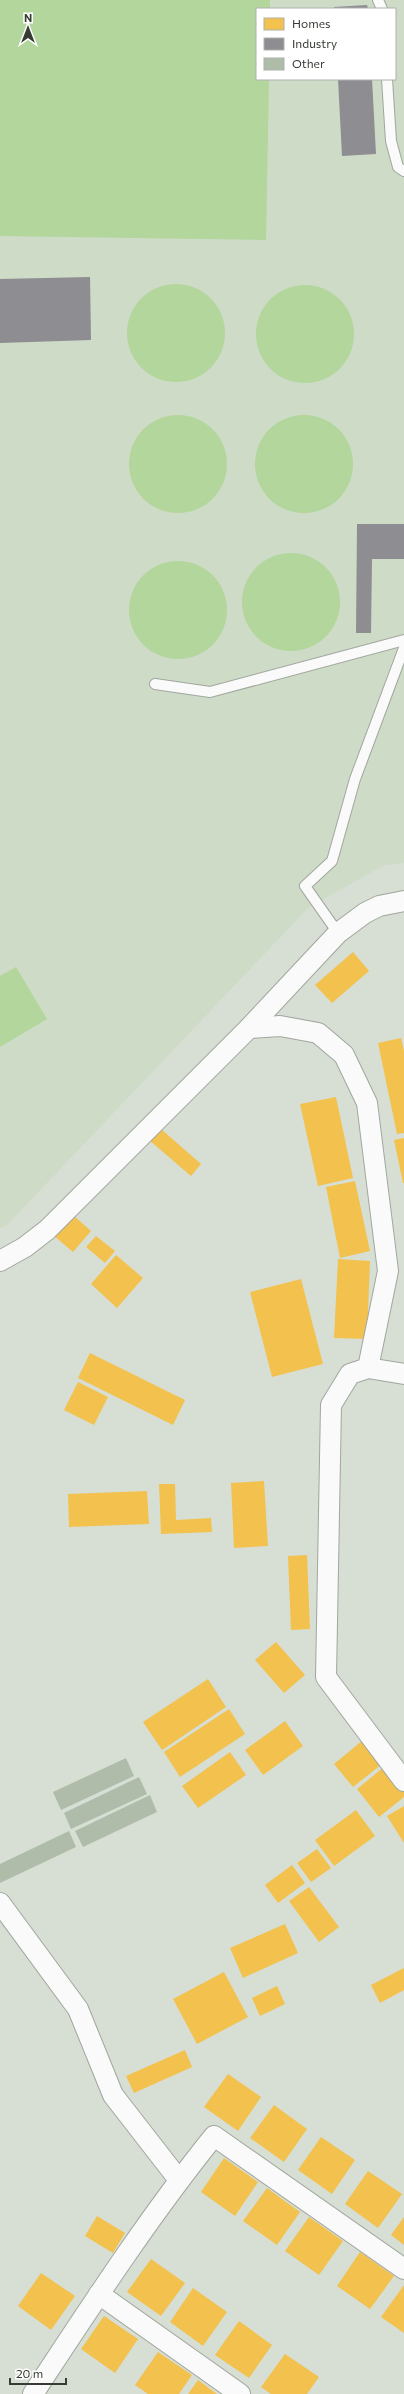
<svg xmlns="http://www.w3.org/2000/svg" width="404" height="2394" viewBox="0 0 404 2394" font-family="Commissioner,sans-serif">
  <style>
    .built { fill: #cedbc7; fill-rule: evenodd }
    .water { fill: #b2d69c }
    .homes { fill: #f2c14e }
    .industry { fill: #8d8d92 }
    .building { fill: #afbca9 }
    .lines { fill: none; stroke-linecap: round; stroke-linejoin: round }
    .service-casing { stroke: #a1a69e; stroke-width: 12 }
    .minor-casing { stroke: #a1a69e; stroke-width: 22 }
    .service { stroke: #f9faf9; stroke-width: 10 }
    .minor { stroke: #f9faf9; stroke-width: 20 }
  </style>
  <rect width="100%" height="100%" fill="#d7dfd4"/>
  <!-- built -->
  <path class="built" d="M0,0H404V863L385,865L309,907L7,1225L0,1228ZM257,9H395V79H257Z"/>
  <!-- water -->
  <g class="water">
    <polygon points="0,0 270,0 270,9 257,9 257,79 269,79 266,240 0,236"/>
    <circle cx="176" cy="333" r="49"/>
    <circle cx="305" cy="334" r="49"/>
    <circle cx="304" cy="464" r="49"/>
    <circle cx="178" cy="464" r="49"/>
    <circle cx="291" cy="602" r="49"/>
    <circle cx="178" cy="610" r="49"/>
    <polygon points="16,967 47,1019 0,1047 0,976"/>
  </g>
  <!-- homes -->
  <g class="homes">
    <polygon points="353,952 369,971 332,1003 315,985"/>
    <polygon points="401,1038 404,1051 404,1133 397,1134 378,1043"/>
    <polygon points="336,1097 353,1178 318,1186 300,1104"/>
    <polygon points="153,1122 201,1164 191,1176 142,1134"/>
    <polygon points="404,1138 404,1183 403,1183 394,1140"/>
    <polygon points="355,1181 370,1251 340,1258 326,1187"/>
    <polygon points="65,1208 91,1231 73,1252 47,1230"/>
    <polygon points="96,1236 115,1251 105,1263 86,1247"/>
    <polygon points="116,1255 143,1278 117,1308 91,1284"/>
    <polygon points="338,1259 370,1261 367,1339 334,1338"/>
    <polygon points="301,1279 323,1364 272,1377 250,1292"/>
    <polygon points="90,1353 185,1400 173,1425 78,1378"/>
    <polygon points="78,1382 108,1397 94,1425 64,1410"/>
    <polygon points="264,1481 268,1546 234,1548 231,1483"/>
    <polygon points="159,1484 175,1484 176,1520 211,1518 212,1532 161,1534"/>
    <polygon points="147,1491 149,1524 69,1527 68,1494"/>
    <polygon points="307,1555 310,1629 291,1630 288,1556"/>
    <polygon points="276,1642 305,1675 284,1693 255,1660"/>
    <polygon points="208,1679 226,1707 162,1750 143,1722"/>
    <polygon points="229,1709 245,1734 180,1777 164,1752"/>
    <polygon points="285,1721 303,1746 263,1775 245,1750"/>
    <polygon points="363,1740 382,1764 353,1787 334,1764"/>
    <polygon points="230,1752 246,1775 198,1808 182,1786"/>
    <polygon points="384,1767 404,1792 404,1797 379,1817 357,1789"/>
    <polygon points="404,1806 404,1843 387,1816"/>
    <polygon points="356,1810 375,1836 334,1866 315,1840"/>
    <polygon points="317,1849 331,1868 311,1882 297,1863"/>
    <polygon points="292,1865 305,1883 278,1903 265,1885"/>
    <polygon points="309,1887 339,1927 319,1942 289,1901"/>
    <polygon points="285,1924 298,1953 243,1978 230,1948"/>
    <polygon points="404,1968 404,1990 380,2003 371,1985"/>
    <polygon points="224,1972 248,2017 197,2044 173,1999"/>
    <polygon points="277,1986 285,2004 260,2016 252,1998"/>
    <polygon points="185,2050 192,2067 134,2093 126,2076"/>
    <polygon points="228,2074 261,2097 238,2131 204,2107"/>
    <polygon points="274,2105 307,2129 284,2162 250,2138"/>
    <polygon points="321,2137 355,2160 332,2194 298,2170"/>
    <polygon points="224,2158 258,2182 235,2216 201,2192"/>
    <polygon points="368,2171 402,2194 378,2228 345,2204"/>
    <polygon points="267,2188 300,2212 277,2245 243,2221"/>
    <polygon points="97,2216 125,2233 113,2253 85,2236"/>
    <polygon points="309,2217 343,2241 319,2275 285,2251"/>
    <polygon points="404,2217 404,2245 391,2235"/>
    <polygon points="360,2252 394,2276 370,2309 337,2286"/>
    <polygon points="151,2259 185,2283 161,2316 127,2292"/>
    <polygon points="41,2273 75,2296 51,2330 18,2306"/>
    <polygon points="404,2285 404,2333 381,2317"/>
    <polygon points="193,2288 227,2312 203,2346 170,2322"/>
    <polygon points="104,2316 138,2339 115,2373 81,2349"/>
    <polygon points="239,2321 272,2345 249,2378 215,2355"/>
    <polygon points="158,2352 192,2375 179,2394 148,2394 135,2385"/>
    <polygon points="285,2354 319,2377 307,2394 271,2394 261,2387"/>
    <polygon points="198,2380 217,2394 188,2394"/>
  </g>
  <!-- industry -->
  <g class="industry">
    <polygon points="367,5 368,9 334,9 334,7"/>
    <polygon points="338,79 372,79 376,154 342,156"/>
    <polygon points="90,277 91,340 0,343 0,279"/>
    <polygon points="357,524 404,524 404,559 372,559 371,633 356,633"/>
  </g>
  <!-- building -->
  <g class="building">
    <polygon points="126,1758 134,1776 61,1810 53,1792"/>
    <polygon points="139,1777 147,1794 71,1829 64,1813"/>
    <polygon points="150,1795 157,1812 83,1847 75,1831"/>
    <polygon points="69,1831 76,1847 0,1883 0,1864"/>
  </g>
  <g class="lines">
    <!-- service casing -->
    <g class="service-casing">
      <g id="service">
        <polyline points="378,0 382,9"/>
        <polyline points="387,79 391,141 398,167 404,171"/>
        <polyline points="155,684 210,692 404,640"/>
        <polyline points="338,933 305,886 332,861 355,779 404,648"/>
      </g>
    </g>
    <!-- minor casing -->
    <g class="minor-casing">
      <g id="minor">
        <polyline points="249,1028 280,1026 318,1033 344,1055 367,1103 388,1271 368,1368"/>
        <polyline points="0,1261 25,1247 47,1230 249,1028 338,933 365,913 379,906 404,901"/>
        <polyline points="404,1374 368,1368 350,1374 331,1405 326,1677 404,1781"/>
        <polyline points="0,1903 78,2009 113,2095 179,2180"/>
        <polyline points="99,2294 240,2394"/>
        <path d="M33,2394C91,2306 148,2218 214,2136L404,2269"/>
      </g>
    </g>
    <!-- service -->
    <use href="#service" class="service"/>
    <!-- minor -->
    <use href="#minor" class="minor"/>
  </g>
  <!-- legend -->
  <rect x="256" y="8" width="140" height="72" fill="#ffffff" stroke="#afb1ad"/>
  <rect x="264" y="18" width="20" height="12" fill="#f2c14e" stroke="#afb1ad"/>
  <text x="292" y="28" font-size="12" fill="#363c33">Homes</text>
  <rect x="264" y="38" width="20" height="12" fill="#8d8d92" stroke="#afb1ad"/>
  <text x="292" y="48" font-size="12" fill="#363c33">Industry</text>
  <rect x="264" y="58" width="20" height="12" fill="#afbca9" stroke="#afb1ad"/>
  <text x="292" y="68" font-size="12" fill="#363c33">Other</text>
  <!-- north arrow -->
  <g transform="translate(28 28)" stroke="#ffffff" stroke-width="3" paint-order="stroke">
  <path d="M0-3L7 15L0 10L-7 15Z" fill="#363c33"/>
  <text y="-6" font-size="11" font-weight="bold" text-anchor="middle" fill="#363c33">N</text>
  </g>
  <!-- scale -->
  <path d="M10 2378v6h56v-6" fill="none" stroke="#363c33" stroke-width="2"/>
  <text x="16" y="2378" font-size="12" fill="#363c33" stroke="#ffffff" stroke-width="3" paint-order="stroke">20 m</text>
</svg>
